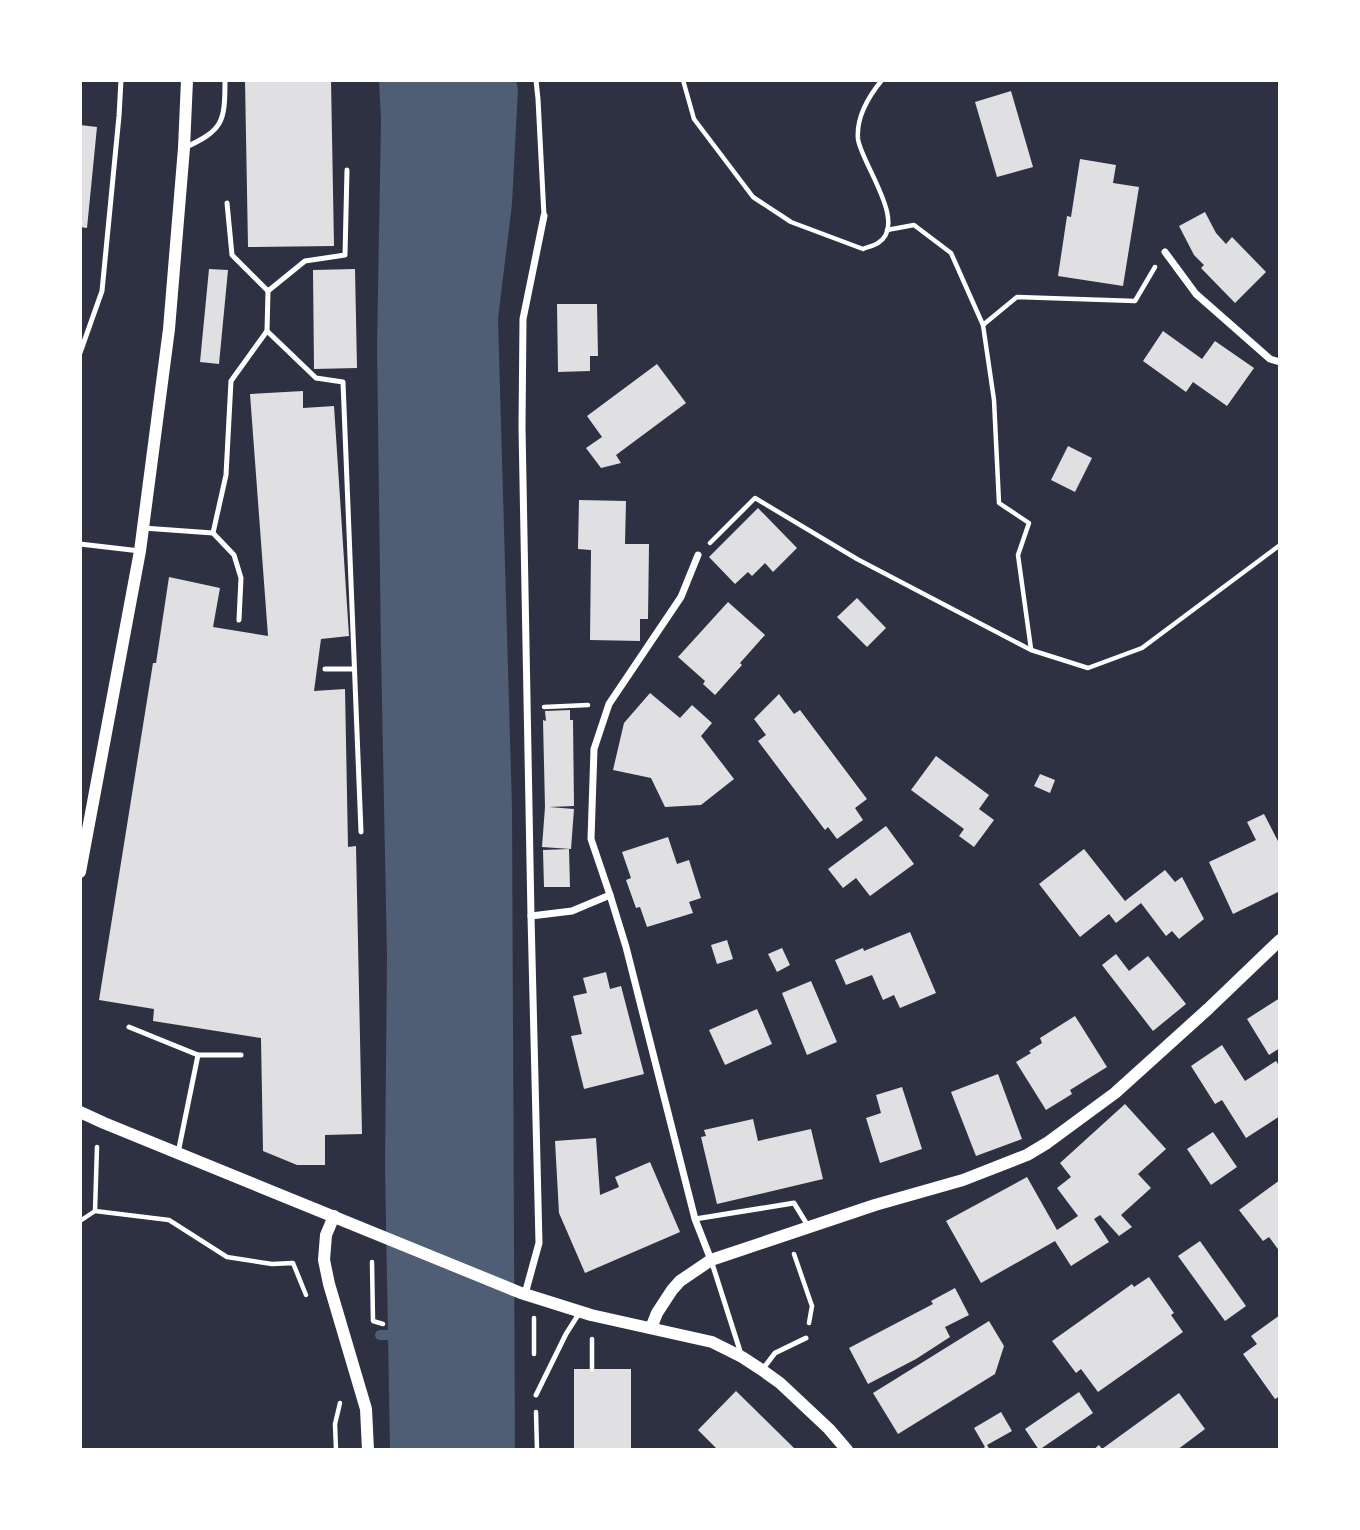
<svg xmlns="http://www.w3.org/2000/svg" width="1360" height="1530" viewBox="0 0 1360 1530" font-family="'Exo 2',sans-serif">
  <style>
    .water { fill: #4f5d75 }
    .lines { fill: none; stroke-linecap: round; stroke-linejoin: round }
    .stream { stroke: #4f5d75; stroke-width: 10 }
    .building { fill: #e0e0e3 }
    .path { stroke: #fff; stroke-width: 4.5 }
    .service { stroke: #fff; stroke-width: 5 }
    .minor { stroke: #fff; stroke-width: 7 }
    .tertiary { stroke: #fff; stroke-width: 12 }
  </style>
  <rect width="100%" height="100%" fill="#2d3142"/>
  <!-- water -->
  <polygon class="water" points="379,81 516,81 518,89 512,204 498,319 512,808 515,1449 390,1449 385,1166 387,957 381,651 377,346 381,120"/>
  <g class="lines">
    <!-- stream -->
    <polyline class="stream" points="380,1335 401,1335"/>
  </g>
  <!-- building -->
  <g class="building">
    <polygon points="245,80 331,80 334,246 248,247"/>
    <polygon points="1011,91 1033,167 997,177 975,102"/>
    <polygon points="80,125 97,127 87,228 80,227"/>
    <polygon points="1080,159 1116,165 1113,183 1139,187 1123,286 1058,276 1067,216 1071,217"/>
    <polygon points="1205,212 1216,233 1226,244 1232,237 1266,272 1235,303 1201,268 1204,265 1194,255 1179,226"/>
    <polygon points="209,269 228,270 219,364 200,362"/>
    <polygon points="355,269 357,368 314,369 313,270"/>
    <polygon points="557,304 597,304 598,356 590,356 590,371 558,372"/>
    <polygon points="1163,331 1202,359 1215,341 1254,368 1227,406 1193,382 1186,392 1143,361"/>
    <polygon points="657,364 686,403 616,455 621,463 601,468 586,448 602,437 587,416"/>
    <polygon points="303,391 303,408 334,406 349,636 321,639 314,691 345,689 348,847 356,846 362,1134 325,1135 325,1165 297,1165 263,1151 261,1038 153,1021 154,1009 99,1000 153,663 156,663 169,577 220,588 213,627 268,636 250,394"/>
    <polygon points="1068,446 1092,458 1075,492 1051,480"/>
    <polygon points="579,500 626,501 625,544 649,544 648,619 640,619 640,641 590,640 591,550 578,549"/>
    <polygon points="758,508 797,548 773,572 765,563 752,576 748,572 735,584 709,557"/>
    <polygon points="857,598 886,628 867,647 837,617"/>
    <polygon points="728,602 765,635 740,663 742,665 715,695 703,684 705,681 678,657"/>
    <polygon points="650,693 680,718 692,705 712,723 701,736 734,779 701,805 665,807 651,778 613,770 624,723"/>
    <polygon points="779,694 794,714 800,710 867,799 855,808 863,820 837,839 828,827 825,830 758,741 766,735 754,719"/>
    <polygon points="570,710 570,720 573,720 574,806 549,807 574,809 571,849 542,847 545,807 543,720 546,721 545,711"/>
    <polygon points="936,756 989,795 979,809 994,820 974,847 959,836 964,829 911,790"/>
    <polygon points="1040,774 1055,780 1050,793 1034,786"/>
    <polygon points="1264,814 1280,845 1280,891 1233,914 1209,862 1256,840 1247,822"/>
    <polygon points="886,826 914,864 870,896 856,878 843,888 828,869"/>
    <polygon points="668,837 677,864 689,860 701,898 689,902 693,913 647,927 640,907 636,908 626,880 631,878 622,852"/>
    <polygon points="569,849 570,887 544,887 543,850"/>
    <polygon points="1084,849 1125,901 1165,870 1175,882 1182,877 1204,919 1179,939 1172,931 1166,936 1141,903 1116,923 1109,914 1080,937 1039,884"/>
    <polygon points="910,932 936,993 900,1008 894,995 883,1000 872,975 846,985 835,960 863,948 864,951"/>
    <polygon points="727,940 733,959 717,964 711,945"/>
    <polygon points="782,948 790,965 777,972 768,954"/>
    <polygon points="1116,954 1129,971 1148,956 1186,1004 1153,1031 1102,965"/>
    <polygon points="606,972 610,989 621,986 644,1074 584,1089 571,1036 582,1034 573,996 587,993 583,978"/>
    <polygon points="811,981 837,1042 807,1055 782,993"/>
    <polygon points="1280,998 1280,1048 1269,1055 1247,1019"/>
    <polygon points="757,1009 772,1044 725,1065 709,1030"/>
    <polygon points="1075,1016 1107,1067 1070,1090 1072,1094 1046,1110 1016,1062 1031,1053 1029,1051 1042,1043 1040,1038"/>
    <polygon points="1222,1045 1245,1081 1276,1061 1280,1067 1280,1116 1246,1138 1222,1100 1215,1104 1191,1066"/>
    <polygon points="998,1074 1022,1139 976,1156 951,1092"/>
    <polygon points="902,1087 922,1149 880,1163 866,1118 881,1113 876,1095"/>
    <polygon points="1125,1104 1166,1149 1138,1174 1151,1188 1121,1215 1132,1227 1119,1236 1100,1215 1094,1219 1109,1242 1071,1266 1055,1241 981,1283 946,1221 1027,1177 1057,1230 1078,1216 1057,1188 1071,1177 1060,1163"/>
    <polygon points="753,1119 758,1141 811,1129 823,1179 717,1204 701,1137 706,1136 704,1130"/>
    <polygon points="1213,1132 1237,1167 1211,1185 1187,1149"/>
    <polygon points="596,1138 600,1195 619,1187 615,1177 650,1162 680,1232 585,1273 559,1213 555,1141"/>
    <polygon points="1280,1180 1280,1252 1269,1237 1263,1241 1239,1210"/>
    <polygon points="1200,1241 1246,1306 1225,1321 1178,1256"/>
    <polygon points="1149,1277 1174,1313 1171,1315 1183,1332 1098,1392 1081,1369 1076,1373 1052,1341 1132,1284 1134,1287"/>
    <polygon points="955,1288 969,1315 945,1327 950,1337 916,1359 868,1384 849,1348 933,1304 931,1301"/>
    <polygon points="1280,1315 1280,1396 1275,1399 1243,1354 1257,1344 1251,1336"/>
    <polygon points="989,1321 1004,1346 995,1374 898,1434 873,1393"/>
    <rect x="574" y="1369" width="57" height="81"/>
    <polygon points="736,1391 796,1450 718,1450 698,1430"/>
    <polygon points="1079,1392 1093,1413 1039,1450 1025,1429"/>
    <polygon points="1179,1393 1205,1429 1177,1450 1093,1450 1099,1445 1102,1449"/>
    <polygon points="1001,1412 1012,1431 987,1445 990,1450 980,1450 985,1447 974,1428"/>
  </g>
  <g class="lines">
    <!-- path -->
    <g class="path">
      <path d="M683,80L694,119L753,197L791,222L863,249C867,247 874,246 878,243C909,224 861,163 858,139C856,117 868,97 882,80"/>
      <polyline points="887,230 914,225 951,253 983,325 1017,297 1135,301 1155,267"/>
      <polyline points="983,325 994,400 999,503 1029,523 1018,555 1031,649"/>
      <polyline points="710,543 755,498 857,559 1031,650 1088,668 1142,648 1280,545"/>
      <polyline points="544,707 588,705"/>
      <polyline points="95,1211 169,1220 227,1257 272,1264 293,1263 306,1295"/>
      <polyline points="80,1221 95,1211 97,1147"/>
      <polyline points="794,1254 812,1306 809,1323"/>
      <polyline points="372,1262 373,1321 383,1324"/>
      <polyline points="534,1318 534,1354"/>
      <polyline points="592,1369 592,1339"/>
      <polyline points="536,1412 537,1450"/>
      <polyline points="336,1450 335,1424 340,1403"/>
    </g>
    <!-- service -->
    <g class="service">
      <polyline points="536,80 538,99 544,216"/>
      <path d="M184,148C223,130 225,123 225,80"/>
      <polyline points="227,203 232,255 268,291"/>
      <polyline points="267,331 268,291 305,261 345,255 347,170"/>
      <polyline points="80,353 102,291 119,116 121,80"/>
      <polyline points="143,528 213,533 234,555 241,578 239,620"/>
      <polyline points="213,533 226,475 231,381 267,331 316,378 343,382 361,832"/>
      <polyline points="80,544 140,551"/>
      <polyline points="325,669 354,669"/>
      <polyline points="129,1027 198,1055"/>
      <polyline points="178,1153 198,1055 241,1055"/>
      <polyline points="695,1219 794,1203 808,1226"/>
      <polyline points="711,1260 741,1354"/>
      <polyline points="762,1370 775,1353 806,1338"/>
      <polyline points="536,1395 566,1334 580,1312"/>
    </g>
    <!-- minor -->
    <g class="minor">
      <polyline points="1165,252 1196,294 1270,359 1280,362"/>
      <polyline points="698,555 681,597 609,704 594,749 591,839 610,895 626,947 695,1219 711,1260"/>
      <polyline points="531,916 572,911 610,895"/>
      <polyline points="525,1294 539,1243 531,916 522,427 523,319 544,216"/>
    </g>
    <!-- tertiary -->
    <g class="tertiary">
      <polyline points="80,872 140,551 169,329 184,148 187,80"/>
      <polyline points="80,1112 104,1123 521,1293 591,1315 712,1342 742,1357 762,1370 780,1383 829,1429 847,1450"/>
      <polyline points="334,1216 326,1235 324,1260 329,1284 366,1409 368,1450"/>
      <polyline points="651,1328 657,1313 672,1290 680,1281 711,1260 875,1205 963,1180 1027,1155 1047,1143 1115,1093 1208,1009 1280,940"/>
    </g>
  </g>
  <!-- border -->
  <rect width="1360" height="1530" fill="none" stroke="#ffffff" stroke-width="164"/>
</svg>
